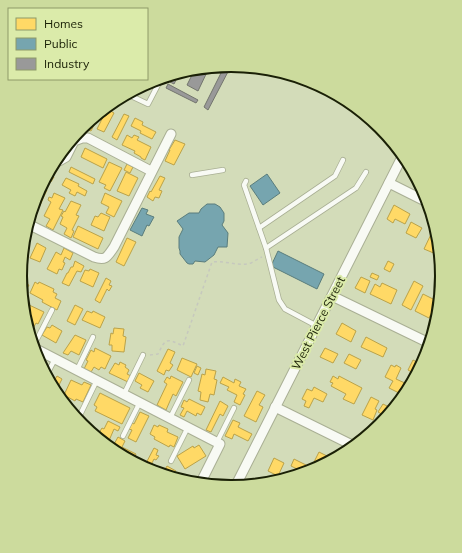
<svg xmlns="http://www.w3.org/2000/svg" width="462" height="553" viewBox="0 0 462 553" font-family="Mulish,sans-serif">
  <style>
    .homes { fill: #ffd966; stroke: #baa249 }
    .public { fill: #76a5af; stroke: #5a7d7c }
    .industry { fill: #999; stroke: #73756d }
    .lines { fill: none; stroke-linecap: round; stroke-linejoin: round }
    .service-casing { stroke: #a9af94; stroke-width: 6 }
    .minor-casing { stroke: #a9af94; stroke-width: 11 }
    .path { stroke: #c6c8be; stroke-width: 1.5; stroke-dasharray: 3 3; stroke-linecap: butt }
    .service { stroke: #f8faf4; stroke-width: 4.5 }
    .minor { stroke: #f8faf4; stroke-width: 9 }
    .labels { text-anchor: middle; dominant-baseline: central; stroke-width: 4; stroke-linejoin: round; paint-order: stroke }
    .street-label { font-size: 12px; fill: #1a2006; stroke: #dbebaa }
    .rim { fill: none; stroke: #1a2006; stroke-width: 2 }
  </style>
  <rect width="100%" height="100%" fill="#d3dcb9"/>
  <!-- homes -->
  <g class="homes">
    <polygon points="109,110 114,113 104,132 97,129 104,115 106,116"/>
    <polygon points="124,114 129,116 117,140 112,137"/>
    <polygon points="135,118 143,122 142,125 156,132 152,139 140,133 141,131 131,126"/>
    <polygon points="91,121 95,123 91,131 82,127"/>
    <polygon points="127,135 132,138 134,135 139,137 137,140 151,147 145,160 141,158 141,157 134,153 135,151 122,145"/>
    <polygon points="175,140 185,144 174,165 165,161 170,150 169,150"/>
    <polygon points="85,148 107,159 103,168 81,157"/>
    <polygon points="109,162 122,168 110,191 104,188 106,185 99,182"/>
    <polygon points="127,164 133,167 130,173 124,170"/>
    <polygon points="71,167 95,179 93,184 69,172"/>
    <polygon points="126,172 138,178 129,196 117,191"/>
    <polygon points="50,175 54,177 51,182 46,180"/>
    <polygon points="160,176 165,178 159,190 162,191 159,198 155,197 153,201 147,197 150,191 151,192"/>
    <polygon points="66,178 79,184 78,186 87,191 85,196 77,192 75,196 69,193 71,190 62,185"/>
    <polygon points="41,188 47,190 36,214 33,212 36,196"/>
    <polygon points="54,193 65,198 59,209 63,210 53,230 46,226 50,219 44,216 51,202 48,200 49,197 52,198"/>
    <polygon points="105,193 122,201 114,217 106,213 109,207 101,203"/>
    <polygon points="71,201 81,205 76,215 79,216 72,230 74,231 71,238 64,234 67,228 60,224 63,217 61,216 64,211 65,212"/>
    <polygon points="394,205 410,214 405,224 395,219 393,223 387,219"/>
    <polygon points="101,213 110,217 104,231 91,225 95,216 98,217"/>
    <polygon points="411,222 422,228 416,238 406,233"/>
    <polygon points="78,226 103,238 98,249 73,237"/>
    <polygon points="433,230 437,253 436,254 424,249"/>
    <polygon points="127,238 136,242 124,266 116,262"/>
    <polygon points="37,243 46,248 40,262 30,258"/>
    <polygon points="64,248 73,253 70,260 65,257 63,262 65,263 62,270 59,269 57,274 47,269 56,252 61,255"/>
    <polygon points="75,261 84,266 81,272 77,271 69,286 62,283 67,273 68,273 71,267 73,267"/>
    <polygon points="388,261 394,264 390,272 384,269"/>
    <polygon points="90,269 99,273 93,287 80,281 85,270 89,271"/>
    <polygon points="372,273 379,276 377,280 370,277"/>
    <polygon points="20,276 27,280 25,284 29,285 25,292 23,291"/>
    <polygon points="361,277 370,281 365,293 355,288"/>
    <polygon points="106,278 111,281 109,285 112,286 109,291 107,289 100,303 95,300"/>
    <polygon points="414,281 423,286 411,310 402,305"/>
    <polygon points="35,282 38,284 39,282 54,289 53,292 57,294 55,298 61,301 57,310 42,302 43,300 30,293"/>
    <polygon points="382,283 397,290 391,304 370,294 375,284 380,287"/>
    <polygon points="423,294 437,301 429,318 415,311"/>
    <polygon points="27,304 44,312 38,324 36,323 31,332 26,307"/>
    <polygon points="75,305 83,309 75,325 67,321"/>
    <polygon points="87,311 92,313 93,311 105,317 100,328 82,320"/>
    <polygon points="342,323 356,331 351,342 336,334"/>
    <polygon points="52,325 62,331 56,343 42,335 47,327 50,328"/>
    <polygon points="114,328 124,329 123,336 126,337 124,352 112,351 112,345 109,345 111,333 113,334"/>
    <polygon points="75,335 86,340 79,355 71,351 68,355 63,353"/>
    <polygon points="366,337 387,348 383,357 361,347"/>
    <polygon points="95,348 111,356 105,369 101,367 99,370 94,367 91,372 84,369 88,361 86,360 91,350 94,352"/>
    <polygon points="325,348 338,354 333,363 320,357"/>
    <polygon points="168,349 175,352 170,363 173,365 169,371 166,370 164,375 157,371"/>
    <polygon points="349,354 361,360 356,369 344,363"/>
    <polygon points="182,358 197,364 191,377 177,370"/>
    <polygon points="413,360 421,364 415,374 408,370"/>
    <polygon points="120,362 126,365 125,367 129,370 127,374 131,376 128,382 109,373 115,363 119,365"/>
    <polygon points="391,365 395,367 396,365 401,368 396,379 407,384 401,394 389,388 393,381 385,377"/>
    <polygon points="197,366 201,368 198,375 194,373"/>
    <polygon points="206,369 216,371 214,379 217,380 214,395 210,394 208,402 200,400 201,392 198,391 202,374 205,375"/>
    <polygon points="139,373 154,381 148,392 140,388 142,385 135,381"/>
    <polygon points="57,376 62,379 57,389 53,383"/>
    <polygon points="171,376 183,382 176,396 173,394 166,410 157,405 167,384 164,382 167,377 170,379"/>
    <polygon points="333,376 338,379 339,376 362,388 354,404 343,399 346,394 331,386 333,383 330,382"/>
    <polygon points="223,377 234,383 235,379 241,382 239,386 246,389 243,394 245,395 240,405 234,402 237,395 227,390 229,387 220,383"/>
    <polygon points="71,380 82,385 84,382 91,385 83,402 76,399 75,401 64,395"/>
    <polygon points="314,387 327,394 323,402 314,398 309,408 304,406 306,401 302,399 307,389 312,391"/>
    <polygon points="257,391 265,395 259,405 263,407 256,422 244,416"/>
    <polygon points="100,393 130,408 122,424 95,411 97,407 94,405"/>
    <polygon points="371,397 379,401 375,409 377,410 373,420 362,415"/>
    <polygon points="189,399 205,407 201,415 197,413 196,416 187,411 184,417 180,415 184,408 181,407 184,400 187,402"/>
    <polygon points="220,401 228,406 223,416 220,414 211,432 206,430"/>
    <polygon points="383,404 389,407 385,416 378,412"/>
    <polygon points="140,412 149,416 136,442 128,438 132,430 129,429 132,423 134,424"/>
    <polygon points="78,414 83,417 82,421 86,423 85,426 92,430 91,432 82,426 77,418"/>
    <polygon points="233,420 240,423 238,427 252,434 248,441 234,434 232,439 225,436"/>
    <polygon points="108,421 120,427 118,431 114,429 108,443 97,436 102,428 104,429"/>
    <polygon points="154,425 158,427 159,425 168,429 167,432 178,437 174,447 170,445 169,447 154,439 155,437 150,434"/>
    <polygon points="118,437 125,441 122,447 136,454 133,460 113,446"/>
    <polygon points="199,445 206,456 185,469 177,456 193,446 194,448"/>
    <polygon points="154,448 158,450 156,455 159,456 156,460 154,459 149,469 144,467"/>
    <polygon points="319,452 331,458 309,472"/>
    <polygon points="274,458 284,463 278,476 268,471"/>
    <polygon points="294,459 306,465 303,472 291,466"/>
    <polygon points="167,466 176,471 175,473 188,479 163,473"/>
  </g>
  <!-- public -->
  <g class="public">
    <polygon points="267,174 280,193 263,205 250,186"/>
    <polygon points="207,204 215,204 220,207 224,213 224,221 222,225 228,233 227,247 218,247 214,255 205,262 195,261 193,264 189,264 187,263 180,254 180,251 179,248 179,237 183,229 177,221 189,213 199,213 201,209"/>
    <polygon points="142,208 148,210 146,214 154,217 149,226 147,225 142,236 130,230"/>
    <polygon points="278,251 324,274 317,289 271,266"/>
  </g>
  <!-- industry -->
  <g class="industry">
    <polygon points="231,66 208,110 204,107 224,67"/>
    <polygon points="208,70 198,91 187,85 193,73"/>
    <polygon points="178,76 174,84 170,82 172,77"/>
    <polygon points="168,84 198,100 196,103 166,88"/>
  </g>
  <g class="lines">
    <!-- service casing -->
    <g class="service-casing">
      <g id="service">
        <polyline points="132,94 131,96 148,104 161,79"/>
        <polyline points="192,175 223,170"/>
        <polyline points="246,181 244,185 266,248 279,300 285,309 317,326"/>
        <polyline points="259,228 335,176 343,160"/>
        <polyline points="266,248 356,188 366,172"/>
        <polyline points="34,345 52,310"/>
        <polyline points="77,370 93,337"/>
        <polyline points="47,374 55,359"/>
        <polyline points="124,394 143,355"/>
        <polyline points="81,413 97,380"/>
        <polyline points="170,418 189,380"/>
        <polyline points="123,436 140,402"/>
        <polyline points="217,442 234,408"/>
        <polyline points="171,461 188,427"/>
      </g>
    </g>
    <!-- minor casing -->
    <g class="minor-casing">
      <g id="minor">
        <polyline points="59,161 66,157 74,141 82,138 88,138 151,171"/>
        <polyline points="389,183 427,202"/>
        <path d="M30,225L94,257C106,261 107,257 114,247L171,134"/>
        <polyline points="332,296 429,343"/>
        <polyline points="34,348 220,444 201,482"/>
        <polyline points="275,407 352,445"/>
        <polyline points="235,487 401,159"/>
      </g>
    </g>
    <!-- path -->
    <path class="path" d="M150,355L158,354C166,338 166,338 183,346L212,262C225,260 238,267 251,263C255,261 259,258 262,257"/>
    <!-- service -->
    <use href="#service" class="service"/>
    <!-- minor -->
    <use href="#minor" class="minor"/>
  </g>
  <g class="labels">
    <!-- street labels -->
    <g class="street-label">
      <text transform="translate(318 323) rotate(-63)">West Pierce Street</text>
    </g>
  </g>
  <!-- crop -->
  <path d="M0 0H462V553H0ZM27 276a204 204 0 1 1 408 0a204 204 0 1 1-408 0Z" fill="#ccdb9d" fill-rule="evenodd"/>
  <path class="rim" d="M27 276a204 204 0 1 1 408 0a204 204 0 1 1-408 0Z"/>
  <!-- legend -->
  <rect x="8" y="8" width="140" height="72" fill="#dbebaa" stroke="#8e9a68"/>
  <rect x="16" y="18" width="20" height="12" fill="#ffd966" stroke="#8e9a68"/>
  <text x="44" y="28" font-size="12" fill="#1a2006">Homes</text>
  <rect x="16" y="38" width="20" height="12" fill="#76a5af" stroke="#8e9a68"/>
  <text x="44" y="48" font-size="12" fill="#1a2006">Public</text>
  <rect x="16" y="58" width="20" height="12" fill="#999999" stroke="#8e9a68"/>
  <text x="44" y="68" font-size="12" fill="#1a2006">Industry</text>
</svg>
